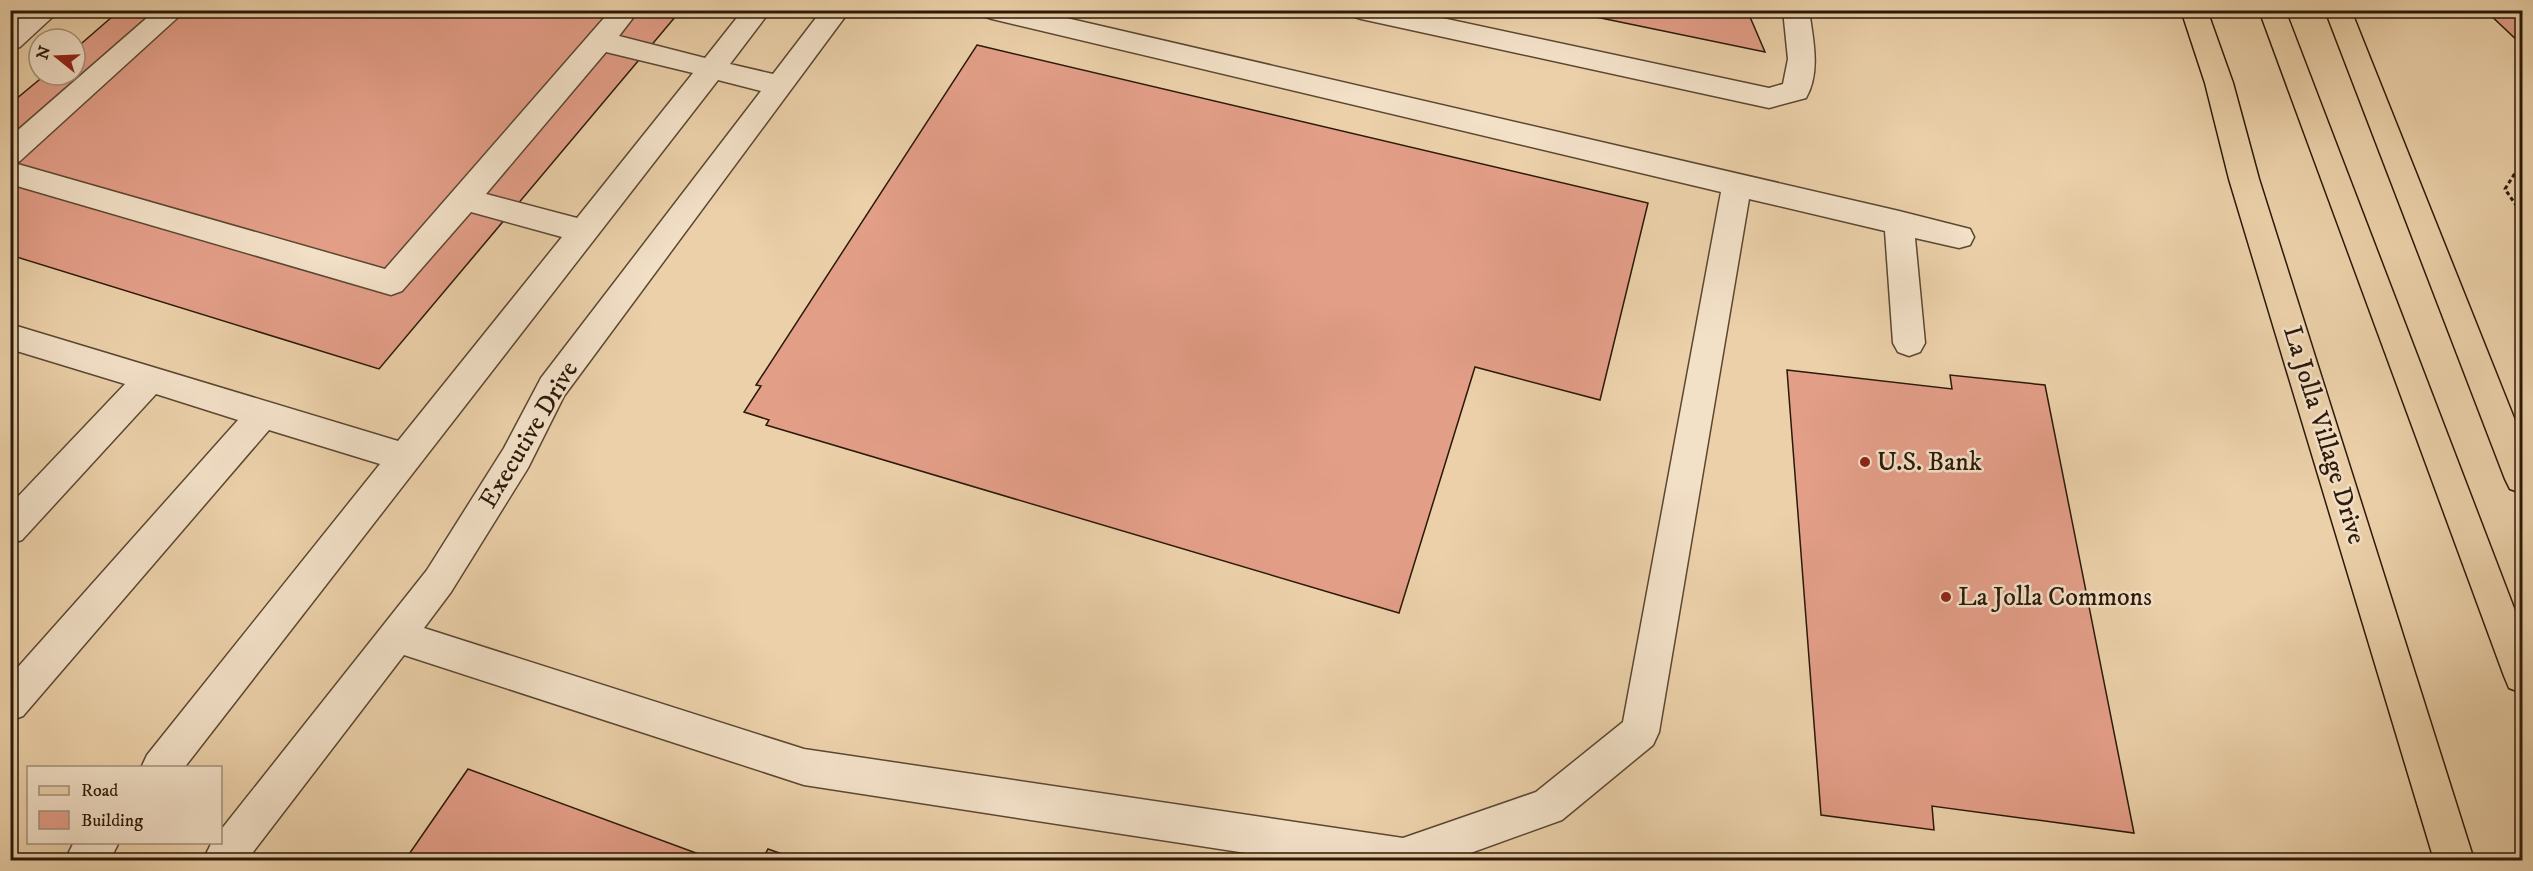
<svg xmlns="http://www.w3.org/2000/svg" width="2533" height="871" viewBox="0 0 2533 871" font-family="'IM FELL DW Pica',serif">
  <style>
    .building { fill: #e39e88; stroke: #2b1909; stroke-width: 1.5 }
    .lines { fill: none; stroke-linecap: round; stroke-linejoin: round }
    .minor-casing { stroke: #5b4731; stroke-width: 3 }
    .major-casing { stroke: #2b1909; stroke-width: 3 }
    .highway-casing { stroke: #2b1909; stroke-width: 3 }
    .path { stroke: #2b1909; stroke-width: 3; stroke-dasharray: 4 3; stroke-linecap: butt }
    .minor { fill: #f2e0c7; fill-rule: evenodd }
    .major { fill: #ebd0a9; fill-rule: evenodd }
    .highway { fill: #ebd0a9; fill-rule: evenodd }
    .poi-dot { fill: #8f2418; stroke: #f2e0c7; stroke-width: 2 }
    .labels { text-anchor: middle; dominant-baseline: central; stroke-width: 5; stroke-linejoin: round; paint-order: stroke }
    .street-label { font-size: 26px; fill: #2b1909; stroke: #f2e0c7 }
    .poi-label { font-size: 26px; fill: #2b1909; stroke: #f2e0c7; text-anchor: start }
  </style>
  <rect width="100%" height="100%" fill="#ebd0a9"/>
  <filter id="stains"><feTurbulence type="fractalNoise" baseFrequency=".00333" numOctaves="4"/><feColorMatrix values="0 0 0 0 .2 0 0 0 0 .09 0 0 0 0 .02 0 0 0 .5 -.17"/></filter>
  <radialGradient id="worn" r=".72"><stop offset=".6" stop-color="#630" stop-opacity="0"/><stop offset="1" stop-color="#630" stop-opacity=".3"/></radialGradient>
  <!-- building -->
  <g class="building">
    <polygon points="120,10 681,10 379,369 10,255 10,104 45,75 75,75 75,49"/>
    <polygon points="1562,10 1747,10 1765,52"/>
    <polygon points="2485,10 2522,10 2522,45"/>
    <polygon points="977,45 1648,203 1600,400 1475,367 1399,613 766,425 769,420 744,412 761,386 756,385"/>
    <polygon points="1787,370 1952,389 1950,375 2045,385 2134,833 1932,806 1934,830 1821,815"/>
    <polygon points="468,769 715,860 405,860"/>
    <polygon points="768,849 799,860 762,860"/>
  </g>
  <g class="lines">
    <!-- minor casing -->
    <g class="minor-casing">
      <g id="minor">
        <polygon points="29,10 60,10 20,47 10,50 10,26"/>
        <path d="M156,10H186L20,161L14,163L385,269L611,10H639L619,36L705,58L743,10H771L730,64L773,74L822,10H850L564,396L528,468L451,592L424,628L804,749L1403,838L1536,792L1623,722L1721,192L992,19L983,16L979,10H1032L1899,211L1970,229L1974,237L1970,245L1959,248L1915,238L1925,343L1920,352L1909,356L1898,352L1893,343L1885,231L1749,199L1659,732L1653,745L1562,820L1451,860H1291L804,785L404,655L247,860H203L212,842H220V831L427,570L504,448L541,378L761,91L718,80L184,768H141L147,755L380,464L269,430L23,716L10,721V676L238,420L156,394L22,540L10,544V505L125,384L10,349V324L398,441L562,237L471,212L402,291L391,295L10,184V137ZM606,52L693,73L577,218L486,194Z"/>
        <path d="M1348,10H1405L1769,88L1783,84L1788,59L1783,10H1809C1813,39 1821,72 1806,98L1769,108L1361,19L1352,16Z"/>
        <polygon points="74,842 119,842 110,860 65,860"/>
      </g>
    </g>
    <!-- major casing -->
    <g class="major-casing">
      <g id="major">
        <polygon points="2181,10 2207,10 2233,83 2259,179 2474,860 2434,860 2229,179 2205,83"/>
        <polygon points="2259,10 2285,10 2522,629 2522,693 2509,688 2504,676"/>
      </g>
    </g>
    <!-- highway casing -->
    <g class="highway-casing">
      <polygon id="highway" points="2325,10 2351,10 2522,438 2522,493 2510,489 2505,479"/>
    </g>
    <!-- path -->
    <polyline class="path" points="2522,162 2505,189 2522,214"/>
    <!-- minor -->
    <use href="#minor" class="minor"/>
    <!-- major -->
    <use href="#major" class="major"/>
    <!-- highway -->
    <use href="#highway" class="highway"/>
  </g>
  <!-- markers -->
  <g class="poi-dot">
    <circle cx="1865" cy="462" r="6"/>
    <circle cx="1946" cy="597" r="6"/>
  </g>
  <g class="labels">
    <!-- street labels -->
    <g class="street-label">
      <text transform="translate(529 435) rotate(-59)">Executive Drive</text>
      <text transform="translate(2324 435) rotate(73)">La Jolla Village Drive</text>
    </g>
    <!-- poi labels -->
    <g class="poi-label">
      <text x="1877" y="462">U.S. Bank</text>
      <text x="1958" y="597">La Jolla Commons</text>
    </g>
  </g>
  <!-- margin -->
  <rect width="2533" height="871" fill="none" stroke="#ebd0a9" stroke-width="36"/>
  <rect x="12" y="12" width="2509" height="847" fill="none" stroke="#2b1909" stroke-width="3"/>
  <rect x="18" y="18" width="2497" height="835" fill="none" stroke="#2b1909" stroke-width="1.5"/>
  <!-- legend -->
  <rect x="27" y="766" width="195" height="78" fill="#f2e0c7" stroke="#a2907b" stroke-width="1.5"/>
  <rect x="39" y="786" width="30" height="9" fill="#ebd0a9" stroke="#a2907b" stroke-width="1.5"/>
  <text x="81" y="796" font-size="18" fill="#2b1909">Road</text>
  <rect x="39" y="811" width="30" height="18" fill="#e39e88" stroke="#a2907b" stroke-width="1.5"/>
  <text x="81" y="826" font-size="18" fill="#2b1909">Building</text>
  <!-- north arrow -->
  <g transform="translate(57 57) rotate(288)"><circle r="28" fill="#f2e0c7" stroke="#a2907b" stroke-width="1.5"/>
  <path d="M0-4.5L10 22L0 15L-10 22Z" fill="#8f2418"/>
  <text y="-9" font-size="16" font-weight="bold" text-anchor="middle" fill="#2b1909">N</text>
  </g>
  <rect width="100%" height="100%" filter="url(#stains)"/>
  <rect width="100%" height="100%" fill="url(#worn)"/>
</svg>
